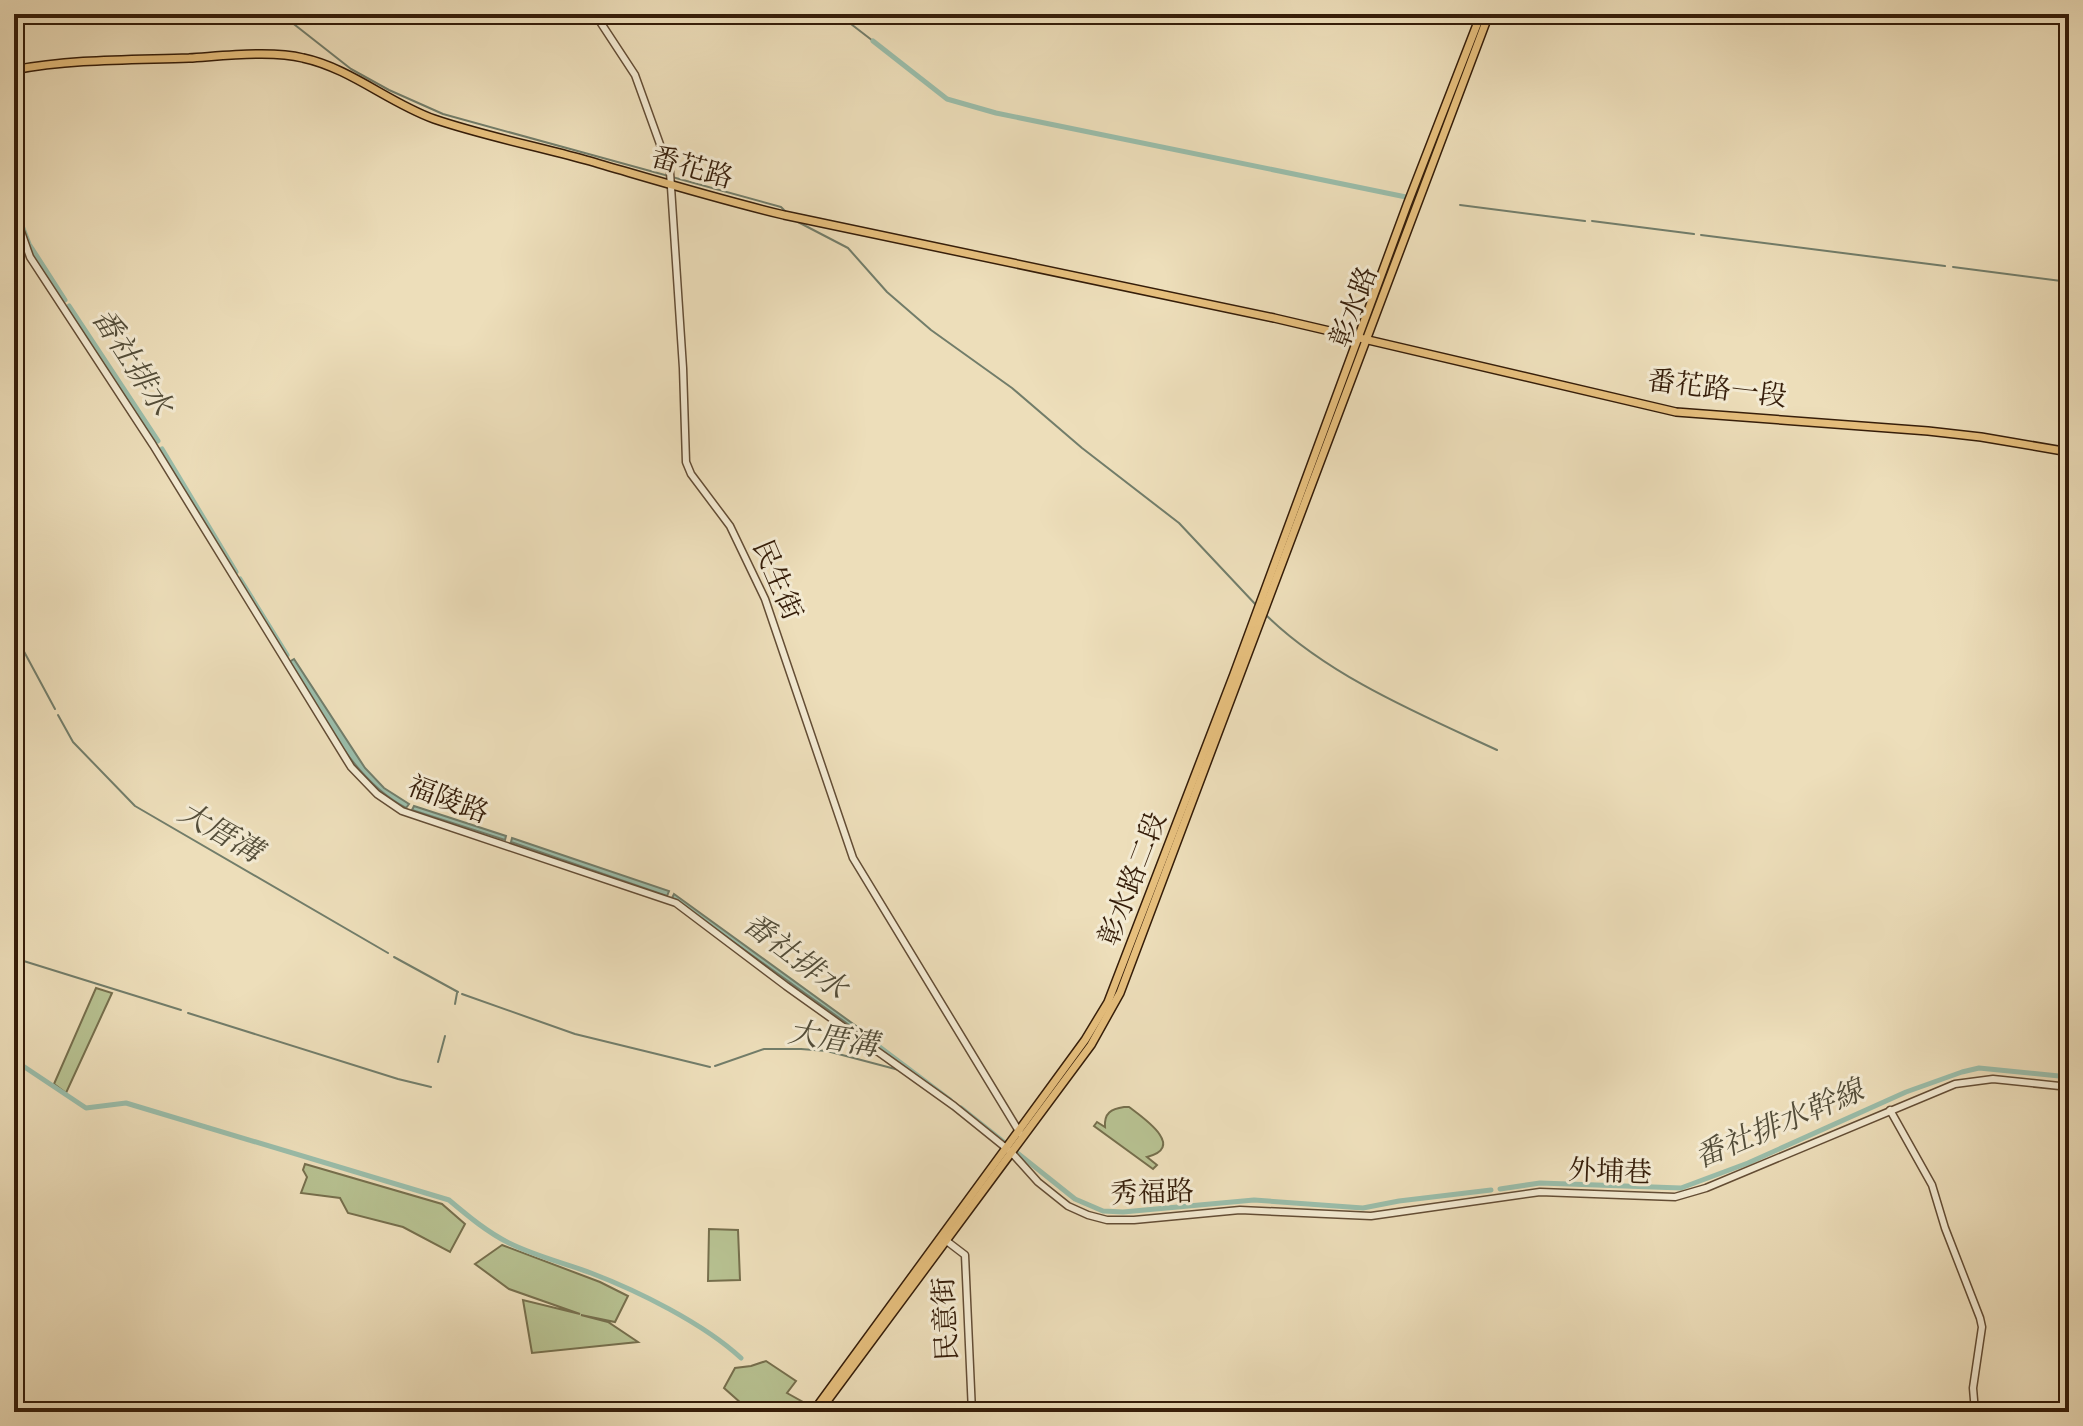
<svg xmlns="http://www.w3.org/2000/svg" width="2083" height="1426" viewBox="0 0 2083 1426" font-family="'IM FELL Double Pica','Noto Serif TC',serif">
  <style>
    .green { fill: #b7c191; stroke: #766f4d; stroke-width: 2 }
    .water { fill: #9abdaa; stroke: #727d6a; stroke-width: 2 }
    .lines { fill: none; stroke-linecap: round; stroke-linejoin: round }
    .stream { stroke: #727d6a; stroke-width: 2 }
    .canal { stroke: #9abdaa; stroke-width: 5 }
    .minor-casing { stroke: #634d35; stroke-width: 9 }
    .major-casing { stroke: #351d09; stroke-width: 10 }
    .minor { stroke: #f3ead2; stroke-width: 6 }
    .major { stroke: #e6bf7d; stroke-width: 7 }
    .labels { text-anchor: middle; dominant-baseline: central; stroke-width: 6; stroke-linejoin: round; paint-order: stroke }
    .street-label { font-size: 28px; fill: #351d09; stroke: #f3ead2 }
    .water-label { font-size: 30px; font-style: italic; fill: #534d39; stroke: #f3ead2 }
  </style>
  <rect width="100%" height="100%" fill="#eddeba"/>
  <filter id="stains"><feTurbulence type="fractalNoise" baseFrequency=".0025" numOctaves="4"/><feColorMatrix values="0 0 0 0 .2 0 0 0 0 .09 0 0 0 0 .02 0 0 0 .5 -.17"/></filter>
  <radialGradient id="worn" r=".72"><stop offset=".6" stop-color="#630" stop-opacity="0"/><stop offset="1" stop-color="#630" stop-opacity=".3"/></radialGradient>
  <!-- green -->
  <g class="green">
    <polygon points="96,988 112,993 66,1093 54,1084"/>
    <path d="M1124,1107H1129C1142,1117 1187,1147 1147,1157L1157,1165L1153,1169L1094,1126L1097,1122L1105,1127C1104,1113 1111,1109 1124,1107Z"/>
    <polygon points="305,1164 442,1204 465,1224 450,1252 403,1227 348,1213 340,1198 301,1193 307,1177 303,1170"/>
    <polygon points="709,1229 738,1230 740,1280 708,1281"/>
    <polygon points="502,1245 600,1282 628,1296 615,1322 581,1315 608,1322 638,1342 532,1353 523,1300 580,1314 509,1289 475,1264"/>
    <polygon points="766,1361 796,1381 787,1393 803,1402 801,1410 803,1412 751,1412 724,1388 735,1368 751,1366"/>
  </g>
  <!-- water -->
  <g class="water">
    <path d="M294,659L365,768L384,788L409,804L406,808C351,779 322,713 289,662Z"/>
    <polygon points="414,806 506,836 505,840 412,810"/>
    <polygon points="512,838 669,891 667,896 511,842"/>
    <polygon points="674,894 874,1039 870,1040 672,898"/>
  </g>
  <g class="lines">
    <!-- stream -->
    <g class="stream">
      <polyline points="281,14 351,69 389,90 443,114 781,207 787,213"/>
      <polyline points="838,14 873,41"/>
      <polyline points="1460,205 1585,221"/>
      <polyline points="1592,221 1694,234"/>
      <polyline points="798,222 848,248 887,292 931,330 1012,388 1082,448 1179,523 1257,606"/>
      <polyline points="1701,235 1945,266"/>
      <polyline points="1953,267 2069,282"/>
      <path d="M1264,613C1326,675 1419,714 1497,750"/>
      <polyline points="14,633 55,709"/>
      <polyline points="58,715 73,742 135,806 388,953"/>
      <polyline points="394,957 458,992"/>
      <polyline points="14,958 181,1010"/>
      <polyline points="462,994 575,1034 710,1067"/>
      <polyline points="455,1004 457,993"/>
      <polyline points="188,1013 398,1079 431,1087"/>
      <polyline points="438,1062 445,1036"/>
      <polyline points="715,1066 764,1049 801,1049 827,1051 899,1070"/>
    </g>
    <!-- canal -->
    <g class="canal">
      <polyline points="873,41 947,99 996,113 1406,197"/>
      <polyline points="14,205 29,244 65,300"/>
      <polyline points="69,306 158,441"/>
      <polyline points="162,449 236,572"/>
      <polyline points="240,579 287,655"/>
      <polyline points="865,1036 950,1100"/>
      <path d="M14,1060L86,1108L126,1103L449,1200C468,1216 487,1232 509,1243C535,1256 564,1263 591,1273C638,1291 703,1323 741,1358"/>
      <polyline points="961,1108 1075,1199 1103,1211 1123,1212 1254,1200 1363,1208 1399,1201 1491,1190"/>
      <polyline points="1500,1189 1540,1183 1681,1188 1748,1163 1906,1092 1962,1072 1979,1068 2069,1077"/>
    </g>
    <!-- minor casing -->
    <g class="minor-casing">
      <g id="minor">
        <polyline points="595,14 635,75 670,172 683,368 686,462 691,474 730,526 765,599 853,858 1020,1133"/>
        <polyline points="2007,14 2069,22"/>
        <polyline points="14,212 30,257 153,445 351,767 377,794 402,811 676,903 786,986 954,1106 1011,1152 1038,1182 1068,1206 1088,1215 1107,1220 1134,1220 1240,1210 1371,1216 1540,1192 1675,1197 1706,1188 1955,1084 1993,1079 2069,1087"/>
        <polyline points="1890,1110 1932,1185 1945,1228 1980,1318 1982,1327 1973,1388 1975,1412"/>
        <polyline points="944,1239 965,1255 972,1412"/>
      </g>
    </g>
    <!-- major casing -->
    <g class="major-casing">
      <g id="major">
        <path d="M14,70C71,59 130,60 189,58C222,56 272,50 303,58C350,68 389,103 434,119C484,136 536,146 586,160C652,179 717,199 784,215L1274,318L1676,412L1928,431L1981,437L2069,452"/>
        <polyline points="813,1412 1085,1040 1108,1002 1234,674 1407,205 1481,14"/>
        <polyline points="819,1412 1091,1045 1120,993 1489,14"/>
      </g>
    </g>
    <!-- minor -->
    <use href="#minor" class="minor"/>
    <!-- major -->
    <use href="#major" class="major"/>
  </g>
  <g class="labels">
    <!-- street labels -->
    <g class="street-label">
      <text transform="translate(692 168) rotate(16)">番花路</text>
      <text transform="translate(1354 307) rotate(-69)">彰水路</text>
      <text transform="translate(1717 389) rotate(7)">番花路一段</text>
      <text transform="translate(777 580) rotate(67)">民生街</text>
      <text transform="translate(448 800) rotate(21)">福陵路</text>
      <text transform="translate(1133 879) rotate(-69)">彰水路二段</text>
      <text transform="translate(1610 1172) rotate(2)">外埔巷</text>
      <text transform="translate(1152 1193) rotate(-2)">秀福路</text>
      <text transform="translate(946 1319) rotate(-93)">民意街</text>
    </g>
    <!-- water labels -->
    <g class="water-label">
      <text transform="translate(132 362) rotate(57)">番社排水</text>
      <text transform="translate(220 832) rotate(30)">大厝溝</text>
      <text transform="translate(795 956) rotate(37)">番社排水</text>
      <text transform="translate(833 1039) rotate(9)">大厝溝</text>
      <text transform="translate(1779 1124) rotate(-23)">番社排水幹線</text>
    </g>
  </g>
  <!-- margin -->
  <rect width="2083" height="1426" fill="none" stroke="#eddeba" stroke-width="48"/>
  <rect x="16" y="16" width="2051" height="1394" fill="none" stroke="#351d09" stroke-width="4"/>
  <rect x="24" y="24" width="2035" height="1378" fill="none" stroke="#351d09" stroke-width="2"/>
  <rect width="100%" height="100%" filter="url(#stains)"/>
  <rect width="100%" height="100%" fill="url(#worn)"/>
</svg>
